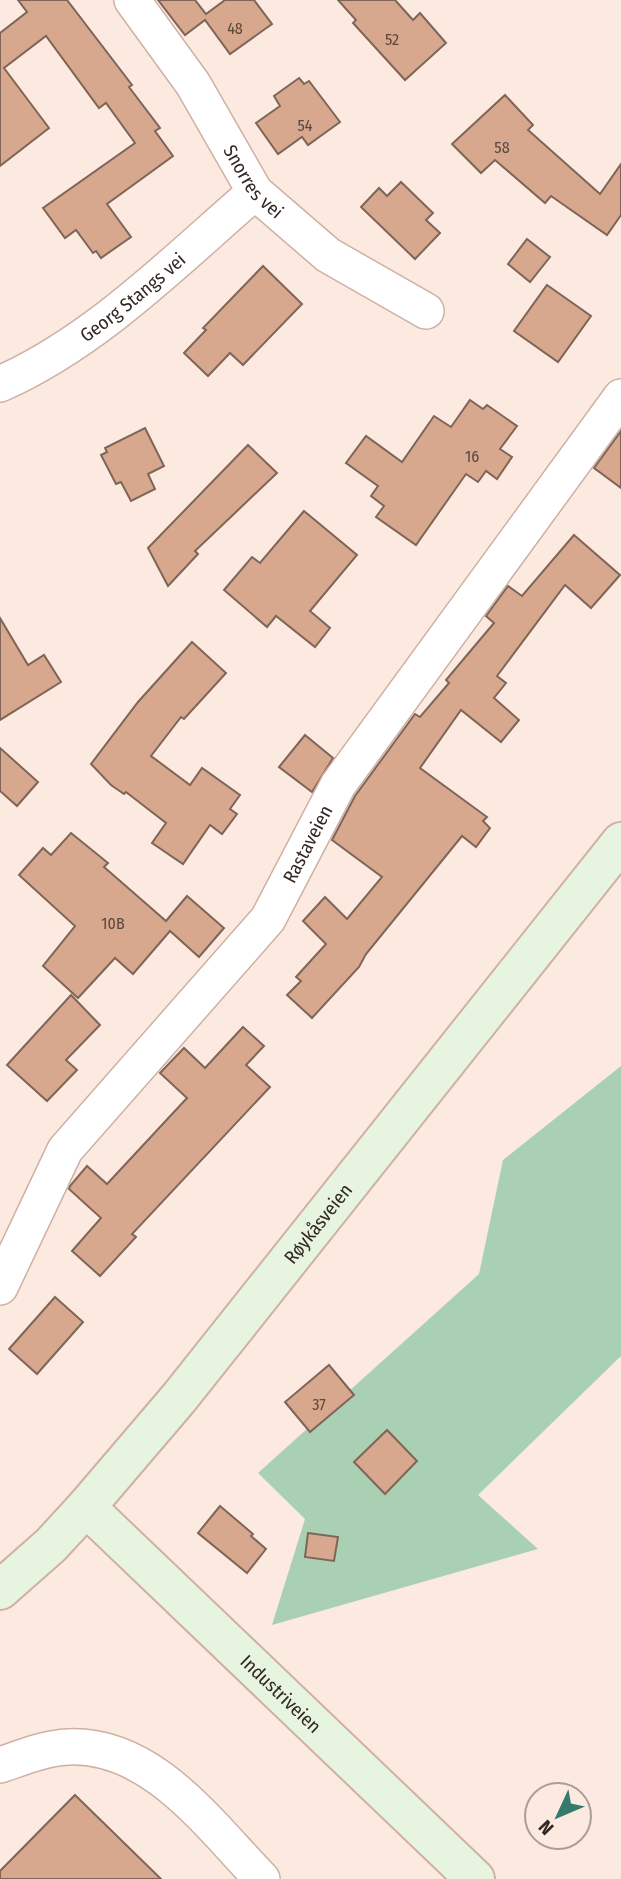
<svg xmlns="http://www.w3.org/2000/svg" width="621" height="1879" viewBox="0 0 621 1879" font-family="'Fira Sans Condensed',sans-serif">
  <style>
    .green { fill: #a9d0b3 }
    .building { fill: #d7a78e; stroke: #7f6558; stroke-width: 2 }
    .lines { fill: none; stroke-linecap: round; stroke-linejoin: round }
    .street-casing { stroke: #ceb1a3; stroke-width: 38 }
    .secondary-casing { stroke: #ceb1a3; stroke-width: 42 }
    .street { stroke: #fff; stroke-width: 35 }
    .secondary { stroke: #e6f4e0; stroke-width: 38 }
    .labels { text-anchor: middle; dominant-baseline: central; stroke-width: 5; stroke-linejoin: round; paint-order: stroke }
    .number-label { font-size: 16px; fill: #5c483e }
    .street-label { font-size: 19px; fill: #332823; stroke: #fceae1 }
  </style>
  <rect width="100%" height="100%" fill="#fceae1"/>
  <!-- green -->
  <polygon class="green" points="621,1066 621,1356 478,1495 538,1549 272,1625 305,1519 258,1473 479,1274 503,1160"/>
  <!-- building -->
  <g class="building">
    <polygon points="18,0 67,0 132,85 129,87 160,128 155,131 173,156 107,204 131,237 101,258 96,251 93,253 76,230 65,238 43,208 135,143 106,103 99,108 46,36 4,68 49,128 0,166 0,33 27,12"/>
    <polygon points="158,0 195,0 206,14 225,0 254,0 272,24 230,54 205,20 185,35"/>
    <polygon points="338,0 395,0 413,20 420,13 446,43 405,80 353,23 356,20"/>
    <polygon points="299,78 304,84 309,81 340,122 308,145 302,137 278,154 256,123 280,106 274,96"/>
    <polygon points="505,95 533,125 528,130 600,194 621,164 621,215 607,235 551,196 545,203 495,160 481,173 452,144"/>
    <polygon points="401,182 433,213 426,220 440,233 415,259 361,207 379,188 387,196"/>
    <polygon points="527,239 550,257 530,282 508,264"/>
    <polygon points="263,266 302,304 243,365 230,353 208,376 184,353 206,330 203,328"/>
    <polygon points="547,285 591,316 558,362 514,331"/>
    <polygon points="470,400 483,409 487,405 517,426 500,449 512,457 497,479 486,471 478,482 466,474 416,545 376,517 384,506 371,496 378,486 346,463 366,436 402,462 434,416 451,427"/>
    <polygon points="145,428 164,466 148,474 155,489 131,501 121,482 116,484 101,455 107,452 105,448"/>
    <polygon points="621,431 621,488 594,468"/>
    <polygon points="248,445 277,473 195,551 198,554 168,586 148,548"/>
    <polygon points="304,511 357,555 310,611 330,628 315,647 276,616 267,627 224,590 252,557 260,563"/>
    <polygon points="574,535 620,575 591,608 565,585 497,676 506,683 494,698 519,720 501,742 461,710 420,768 487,817 483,821 490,828 476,847 462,836 366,954 359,967 312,1018 287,995 301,981 296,977 326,944 303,921 325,897 347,919 382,877 332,840 355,796 415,714 420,717 449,683 446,680 494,623 486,616 508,586 522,596"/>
    <polygon points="0,618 28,665 44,655 61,682 0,720"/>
    <polygon points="192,642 226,673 184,719 181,717 151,756 190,785 202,768 240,795 230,809 237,814 222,834 210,825 183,864 152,843 166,823 126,792 124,794 111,785 91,764 138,702"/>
    <polygon points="305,735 333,758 312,792 279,767"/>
    <polygon points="0,748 38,782 17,806 0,791"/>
    <polygon points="71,833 108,863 104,867 166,921 187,896 224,928 199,957 170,931 133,974 115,958 78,998 43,966 75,926 19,875 43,848 51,855"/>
    <polygon points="71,995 100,1025 66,1060 77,1070 47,1101 7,1065"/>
    <polygon points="243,1027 264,1046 246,1065 270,1087 132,1234 136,1237 100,1276 72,1251 101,1218 69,1189 70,1186 87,1166 107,1184 187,1098 160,1073 184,1048 205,1068"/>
    <polygon points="55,1297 83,1322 37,1374 9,1349"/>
    <polygon points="329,1365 354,1395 310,1432 285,1402"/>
    <polygon points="387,1430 417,1461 385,1494 354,1462"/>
    <polygon points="220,1506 253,1534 251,1536 266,1549 247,1573 198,1533"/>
    <polygon points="308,1533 338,1537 334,1561 305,1557"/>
    <polygon points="75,1795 161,1879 0,1879 0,1871"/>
  </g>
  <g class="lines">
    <!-- street casing -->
    <g class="street-casing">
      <g id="street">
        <path id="s1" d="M132,0L193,84L255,192L328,255L426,311"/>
        <path id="s2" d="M0,384C97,341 176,260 255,192"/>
        <path id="s3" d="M0,1287L65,1150L268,919L338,785L621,397"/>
        <path d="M0,1765C21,1758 45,1748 68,1747C152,1743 210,1826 262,1879"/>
      </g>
    </g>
    <!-- secondary casing -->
    <g class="secondary-casing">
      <g id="secondary">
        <path id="s4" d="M86,1507L475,1879"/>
        <path id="s5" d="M0,1590L51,1545L86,1507L179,1398L621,842"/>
      </g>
    </g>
    <!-- street -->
    <use href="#street" class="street"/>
    <!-- secondary -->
    <use href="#secondary" class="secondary"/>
  </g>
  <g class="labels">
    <!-- number labels -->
    <g class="number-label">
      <text x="235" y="28">48</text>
      <text x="392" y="39">52</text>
      <text x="305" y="125">54</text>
      <text x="502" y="147">58</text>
      <text x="472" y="456">16</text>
      <text x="113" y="923">10B</text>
      <text x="319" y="1404">37</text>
    </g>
    <!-- street labels -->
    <g class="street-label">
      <text stroke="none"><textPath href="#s1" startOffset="219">Snorres vei</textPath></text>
      <text stroke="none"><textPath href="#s2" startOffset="159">Georg Stangs vei</textPath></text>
      <text stroke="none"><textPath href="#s3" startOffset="544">Rastaveien</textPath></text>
      <text stroke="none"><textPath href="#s5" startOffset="486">Røykåsveien</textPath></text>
      <text stroke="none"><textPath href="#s4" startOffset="270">Industriveien</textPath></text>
    </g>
  </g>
  <!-- north arrow -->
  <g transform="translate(558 1816) rotate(226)"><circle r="33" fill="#fceae1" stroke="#ac9c95" stroke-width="2"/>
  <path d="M0-5L12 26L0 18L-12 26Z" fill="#357a6e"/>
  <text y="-10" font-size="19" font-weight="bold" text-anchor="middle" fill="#332823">N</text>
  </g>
</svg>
